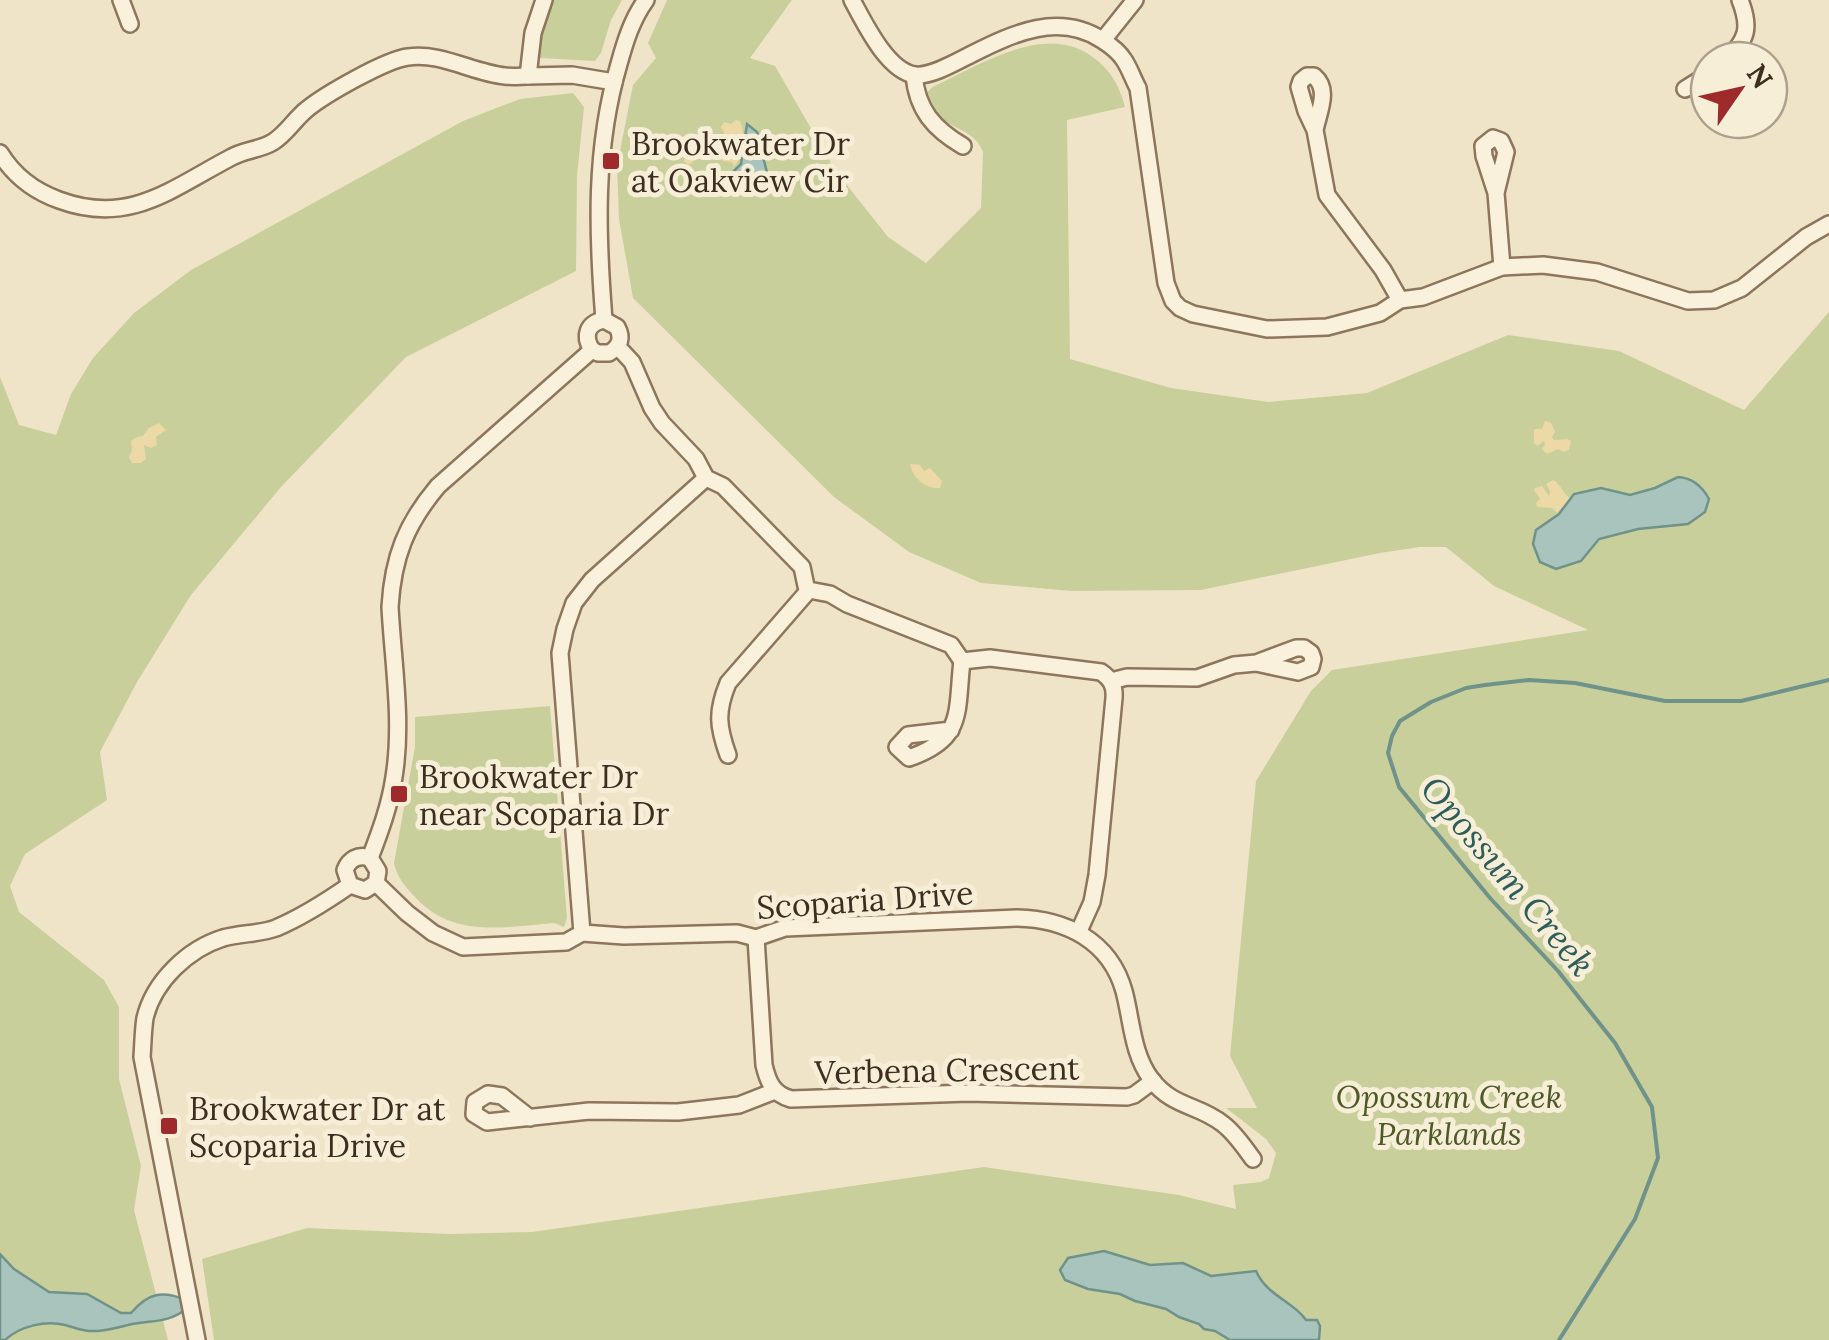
<svg xmlns="http://www.w3.org/2000/svg" width="1829" height="1340" viewBox="0 0 1829 1340" font-family="Lora,serif">
  <style>
    .green { fill: #c9cf9b }
    .sand { fill: #ecd9a5 }
    .water { fill: #a9c4bc; stroke: #6f938a; stroke-width: 2.5 }
    .lines { fill: none; stroke-linecap: round; stroke-linejoin: round }
    .stream { stroke: #6f938a; stroke-width: 4 }
    .minor-casing { stroke: #8d765c; stroke-width: 20 }
    .minor { stroke: #faf1dc; stroke-width: 15 }
    .poi-dot { fill: #9e2a2b; stroke: #f7eed8; stroke-width: 4 }
    .labels { text-anchor: middle; dominant-baseline: central; stroke-width: 10; stroke-linejoin: round; paint-order: stroke }
    .poi-label { font-size: 32px; fill: #3d2e20; stroke: #f7eed8; text-anchor: start }
    .street-label { font-size: 32px; fill: #3d2e20; stroke: #f7eed8 }
    .park-label { font-size: 32px; font-style: italic; fill: #4d5a26; stroke: #f7eed8 }
    .water-label { font-size: 35px; font-style: italic; fill: #2f5d5a; stroke: #f7eed8 }
  </style>
  <rect width="100%" height="100%" fill="#f0e4c8"/>
  <!-- green -->
  <g class="green">
    <polygon points="551,0 622,0 611,20 601,53 595,61 540,58 536,50"/>
    <path d="M667,0H792L750,58L775,66L835,170L888,237L926,263L981,208L983,152C973,122 927,129 926,93L934,86C979,66 1042,23 1090,55C1110,69 1119,84 1125,107L1067,120L1070,359L1171,388L1268,402L1367,393L1508,335L1619,351L1744,410L1829,312V1340H214L202,1259L307,1228L449,1234L532,1232L984,1167L1179,1195L1236,1209L1233,1185L1261,1182L1269,1178L1276,1153L1266,1139L1226,1108H1257L1230,1056L1256,781L1311,691L1332,670L1588,630L1494,586L1446,547H1420L1380,553L1201,590L1071,591L981,583L909,552L834,497L633,298L619,219L617,166L633,85L656,58L648,43Z"/>
    <polygon points="573,93 584,107 577,176 576,271 406,357 281,487 191,595 137,682 100,752 107,800 25,854 10,886 19,912 104,980 119,1007 119,1079 141,1166 134,1210 168,1340 0,1340 0,377 19,425 56,435 71,394 93,358 134,313 191,270 463,121 520,99"/>
    <path d="M550,706L567,918L564,927L554,923C502,927 453,939 414,896C404,885 397,877 394,863L415,747V717Z"/>
  </g>
  <!-- sand -->
  <g class="sand">
    <path d="M736,120L740,121C746,134 743,156 734,167L732,162L723,161L721,159L723,153L732,151L731,146L726,149L721,141L722,137L733,140L735,135H725L721,127L724,122L731,124Z"/>
    <polygon points="689,133 695,141 693,149 698,157 689,165 684,161 684,155 676,148 678,144 683,145 680,139 686,134"/>
    <polygon points="1545,421 1551,423 1555,432 1552,437 1554,440 1567,439 1571,441 1569,450 1563,452 1558,449 1547,454 1542,449 1545,444 1544,441 1537,446 1534,443 1534,429 1542,429"/>
    <polygon points="159,423 166,430 156,437 157,445 151,448 144,445 146,459 141,463 132,463 129,457 132,450 131,441 137,437 143,436 149,428"/>
    <path d="M910,464L920,465L924,471L930,468L942,481L940,488C925,489 913,478 910,464Z"/>
    <path d="M1553,480C1562,484 1562,494 1570,498L1557,513L1552,508L1537,507L1536,503L1540,499L1534,490L1535,488L1542,486L1549,496L1550,491L1546,484Z"/>
  </g>
  <!-- water -->
  <g class="water">
    <path d="M747,124L757,132L762,143L763,157L768,176L780,187L781,191C764,183 744,184 726,189L723,185L724,181L741,164Z"/>
    <path d="M1678,477C1693,478 1702,486 1709,499L1705,512L1688,524L1638,529L1599,539L1581,561L1556,569L1540,562L1533,544L1536,530L1559,514L1574,494L1601,488L1630,495L1655,488Z"/>
    <path d="M1104,1251L1150,1265L1183,1263L1211,1276L1256,1271C1267,1296 1293,1301 1306,1320H1317L1320,1326L1319,1340H1230L1215,1331L1204,1329L1199,1324L1179,1317L1166,1309L1135,1301L1120,1294L1088,1289L1065,1280L1060,1270L1068,1258Z"/>
    <path d="M0,1254L14,1269L49,1292L87,1294L121,1313H131C148,1293 162,1290 186,1300L188,1308C165,1325 152,1319 128,1325C114,1328 103,1332 89,1331C80,1330 73,1327 65,1325C46,1320 20,1326 5,1340H0Z"/>
  </g>
  <g class="lines">
    <!-- stream -->
    <polyline class="stream" points="1559,1340 1635,1219 1658,1158 1652,1107 1615,1043 1558,971 1490,898 1399,787 1388,753 1392,736 1400,721 1431,702 1466,688 1485,685 1529,680 1575,683 1665,701 1741,701 1829,680"/>
    <!-- minor casing -->
    <g class="minor-casing">
      <g id="minor">
        <polyline points="121,0 130,24"/>
        <polyline points="544,0 533,33 528,76 572,75 614,82"/>
        <path d="M852,0C864,22 887,71 915,75C931,77 958,61 972,54C1014,33 1059,12 1102,40C1110,45 1119,52 1124,60C1130,69 1133,79 1138,88L1166,283L1173,301L1180,308L1193,314L1267,329L1327,327L1380,313L1400,300L1423,297L1502,267L1543,265L1597,272L1688,301L1714,300L1742,288L1806,237L1829,224"/>
        <polyline points="1103,40 1135,0"/>
        <path d="M1727,60C1747,39 1751,28 1740,0"/>
        <path d="M914,75C917,110 934,129 963,146"/>
        <polyline points="1685,89 1709,74"/>
        <path d="M1315,130C1319,111 1330,89 1314,76H1307L1301,81L1299,87L1306,111L1315,130L1327,195L1383,270L1400,300"/>
        <path d="M0,153C14,176 34,191 59,200C129,226 171,189 230,158C243,150 260,150 273,142C286,134 294,120 306,110C324,95 385,60 408,57C441,52 473,73 505,76C513,77 521,76 528,76"/>
        <polyline points="1496,193 1506,152 1501,141 1493,138 1483,146 1484,156 1496,193 1502,267"/>
        <path d="M604,320C597,232 594,149 619,64C625,42 632,19 646,0"/>
        <path d="M618,347L632,362L652,408L662,423L696,459L706,478L723,486L802,567L806,586L809,590L830,594L847,604L951,645L962,661L990,658L1101,672C1111,679 1115,686 1114,698L1097,875L1092,902L1079,931"/>
        <path d="M592,350L598,353H609C620,347 623,338 617,327L604,320"/>
        <path d="M592,350C583,336 587,323 604,320"/>
        <polyline points="1111,681 1127,677 1197,678 1234,665 1256,663 1296,648 1304,648 1311,653 1313,659 1311,667 1298,672 1256,663"/>
        <path d="M951,730L908,735L897,747L909,758C965,739 956,712 962,661"/>
        <path d="M728,755C718,727 716,712 728,683L809,590"/>
        <path d="M370,858C380,832 390,805 394,777C403,722 393,663 390,607C393,557 406,524 438,486L592,350"/>
        <path d="M376,883L407,913L433,933L463,947L566,942L582,933L624,936L737,933L756,938L785,928L1017,918C1066,919 1110,941 1124,991C1132,1021 1132,1053 1151,1079C1173,1108 1198,1104 1223,1124C1235,1133 1244,1147 1253,1159"/>
        <polyline points="350,885 365,890 376,883 378,871 370,858"/>
        <path d="M350,885L345,870C349,859 358,854 370,858"/>
        <polyline points="582,933 560,653 565,629 574,603 592,580 706,478"/>
        <path d="M756,938L764,1065C768,1082 773,1094 791,1099L968,1093L1127,1097L1134,1095L1153,1081"/>
        <polyline points="530,1118 502,1096 488,1094 475,1102 474,1114 487,1122 589,1111 678,1112 739,1105 775,1091"/>
        <path d="M197,1340L142,1057C143,1044 143,1031 145,1018C154,981 188,949 223,938C241,933 260,934 276,928C302,917 327,901 350,885"/>
      </g>
    </g>
    <!-- minor -->
    <use href="#minor" class="minor"/>
  </g>
  <!-- markers -->
  <g class="poi-dot">
    <rect x="601" y="151" width="20" height="20" rx="5"/>
    <rect x="389" y="784" width="20" height="20" rx="5"/>
    <rect x="159" y="1116" width="20" height="20" rx="5"/>
  </g>
  <g class="labels">
    <!-- poi labels -->
    <g class="poi-label">
      <text x="631" y="143">Brookwater Dr<tspan x="631" dy="37">at Oakview Cir</tspan></text>
      <text x="419" y="776">Brookwater Dr<tspan x="419" dy="37">near Scoparia Dr</tspan></text>
      <text x="189" y="1108">Brookwater Dr at<tspan x="189" dy="37">Scoparia Drive</tspan></text>
    </g>
    <!-- street labels -->
    <g class="street-label">
      <text transform="translate(865 900) rotate(-4)">Scoparia Drive</text>
      <text transform="translate(947 1070) rotate(-1)">Verbena Crescent</text>
    </g>
    <!-- park labels -->
    <g class="park-label">
      <text x="1449" y="1096">Opossum Creek<tspan x="1449" dy="37">Parklands</tspan></text>
    </g>
    <!-- water labels -->
    <g class="water-label">
      <text transform="translate(1508 876) rotate(50)">Opossum Creek</text>
    </g>
  </g>
  <!-- north arrow -->
  <g transform="translate(1739 90) rotate(56)"><circle r="48" fill="#f7eed8" stroke="#ada18e" stroke-width="2.5"/>
  <path d="M0-8L18 38L0 25L-18 38Z" fill="#9e2a2b"/>
  <text y="-15" font-size="28" font-weight="bold" text-anchor="middle" fill="#3d2e20">N</text>
  </g>
</svg>
